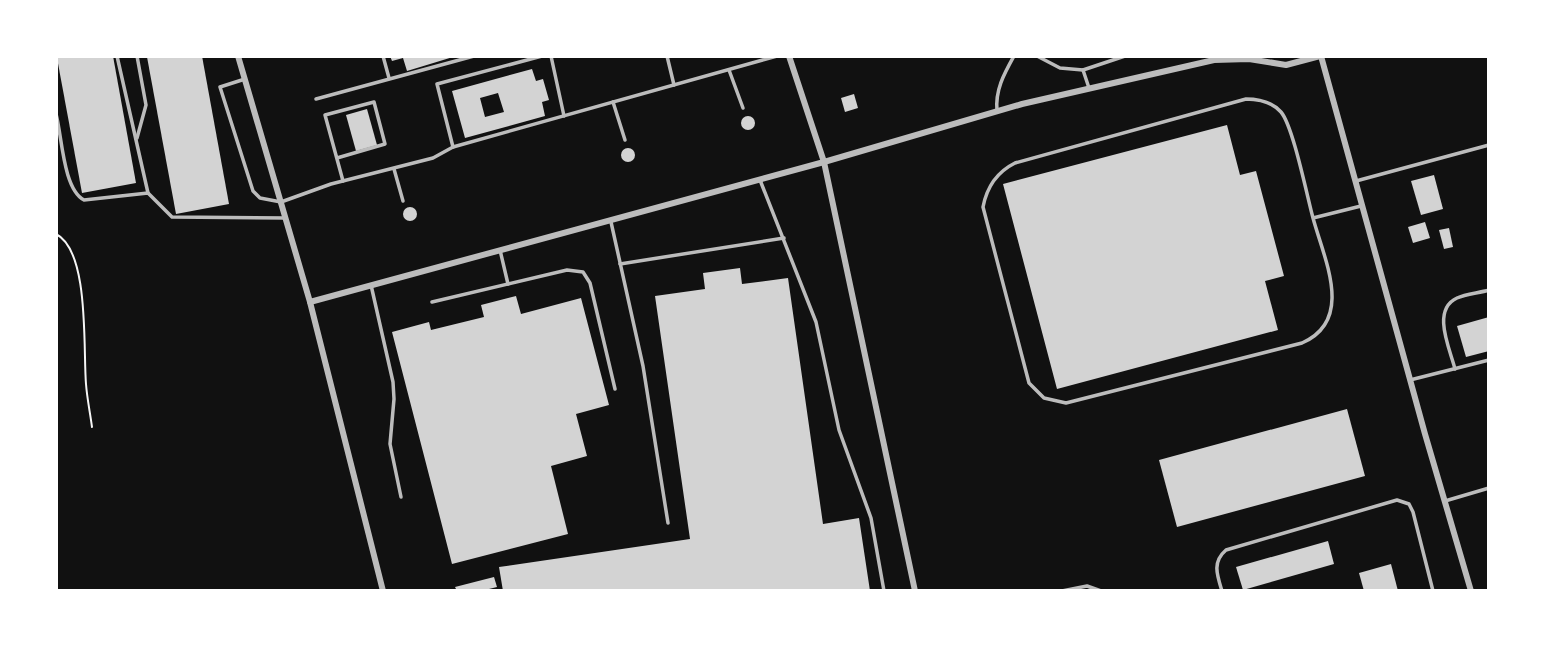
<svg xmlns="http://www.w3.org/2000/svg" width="1545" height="647" viewBox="0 0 1545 647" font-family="Signika,sans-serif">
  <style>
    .building { fill: #d3d3d3; fill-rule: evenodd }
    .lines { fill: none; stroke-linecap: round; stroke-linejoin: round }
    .path { stroke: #f5f5f5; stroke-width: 2 }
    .service { stroke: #bcbcbc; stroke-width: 3.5 }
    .minor { stroke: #bcbcbc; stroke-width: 6 }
  </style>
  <rect width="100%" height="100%" fill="#111"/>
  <!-- building -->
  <g class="building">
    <polygon points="67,56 113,56 136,183 82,193 57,58"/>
    <polygon points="154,56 202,56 229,204 176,214 147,57"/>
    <polygon points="390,56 453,56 453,57 407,71 403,58 392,61"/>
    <path d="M532,69L536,81L543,79L549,100L542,102L545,116L465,138L452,91ZM498,93L504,112L485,117L480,98Z"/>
    <polygon points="854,94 858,108 845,112 841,98"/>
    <polygon points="367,109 377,145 356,151 346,115"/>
    <circle cx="748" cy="123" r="7"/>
    <polygon points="1227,125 1240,175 1256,171 1284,276 1265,281 1278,330 1057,389 1003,184"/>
    <circle cx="628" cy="155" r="7"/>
    <polygon points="1434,175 1443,209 1421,215 1411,181"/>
    <circle cx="410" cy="214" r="7"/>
    <polygon points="1425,222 1430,238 1413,243 1408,227"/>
    <polygon points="1449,228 1453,247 1444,249 1439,230"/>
    <polygon points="740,268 742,284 788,278 823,524 859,518 870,591 503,591 499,567 690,539 655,296 705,289 703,273"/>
    <polygon points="516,296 521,314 581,298 609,405 576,414 587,456 551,466 568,534 452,564 392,332 429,322 431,330 484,317 481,305"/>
    <polygon points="1489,317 1489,351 1466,357 1457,326"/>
    <polygon points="1347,409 1365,476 1177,527 1159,460"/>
    <polygon points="1328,541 1334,564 1243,590 1236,567"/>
    <polygon points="1391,564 1398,591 1364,591 1359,573"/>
    <polygon points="494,577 497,587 481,591 457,591 455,587"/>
  </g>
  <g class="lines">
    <!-- path -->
    <path class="path" d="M56,234C90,251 83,350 86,384C87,398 90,412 92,427"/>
    <!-- service -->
    <g class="service">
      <polyline points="117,56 148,193"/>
      <polyline points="383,56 389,78"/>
      <polyline points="551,56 564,116"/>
      <polyline points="667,56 674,85"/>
      <polyline points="1037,56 1060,68 1083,70"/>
      <polyline points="729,70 743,108"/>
      <polyline points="245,79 220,87 253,191 260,198 281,202 331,184 433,158 453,147 777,56"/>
      <polyline points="1089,88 1083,70 1125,56"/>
      <polyline points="316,99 474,56"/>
      <polyline points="613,102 625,140"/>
      <path d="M997,111C995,90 1004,74 1014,56"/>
      <path d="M56,114C62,136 63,189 84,200L148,193L172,217L286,218"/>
      <polyline points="137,138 146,105 137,56"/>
      <polyline points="453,147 437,84 542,56"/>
      <polyline points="337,158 385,144 374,102 325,115 343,181"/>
      <polyline points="394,169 403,201"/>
      <polyline points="760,180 816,322 839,430 871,518 884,591"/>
      <polyline points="1356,181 1489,145"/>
      <path d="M1313,218C1324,259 1355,320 1302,343L1066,403L1044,398L1029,383L983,207C987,186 997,172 1015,163L1246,99C1259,99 1272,102 1281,112C1293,126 1307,196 1313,218L1361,206"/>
      <polyline points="611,222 643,366 668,523"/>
      <polyline points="500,250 508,284"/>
      <polyline points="620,264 784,238"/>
      <polyline points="371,285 393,382 394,399 390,444 401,497"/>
      <polyline points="432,302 567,270 583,272 590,283 615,389"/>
      <path d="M1455,369C1450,349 1431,310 1457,298C1466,294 1479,293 1489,290"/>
      <polyline points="1410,380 1489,360"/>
      <polyline points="1445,501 1489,488"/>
      <polyline points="1062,591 1087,586 1101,591"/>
      <path d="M1222,591C1217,575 1212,562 1226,550L1397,500L1409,504L1413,512L1433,591"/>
    </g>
    <!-- minor -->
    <g class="minor">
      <polyline points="238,56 310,302 383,591"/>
      <polyline points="789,56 824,162 915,591"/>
      <polyline points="1321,56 1425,434 1471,591"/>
      <polyline points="310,302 824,162 1022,104 1214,60 1249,59 1286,65 1320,56"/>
    </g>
  </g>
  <!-- border -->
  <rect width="1545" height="647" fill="none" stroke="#ffffff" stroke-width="116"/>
</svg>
